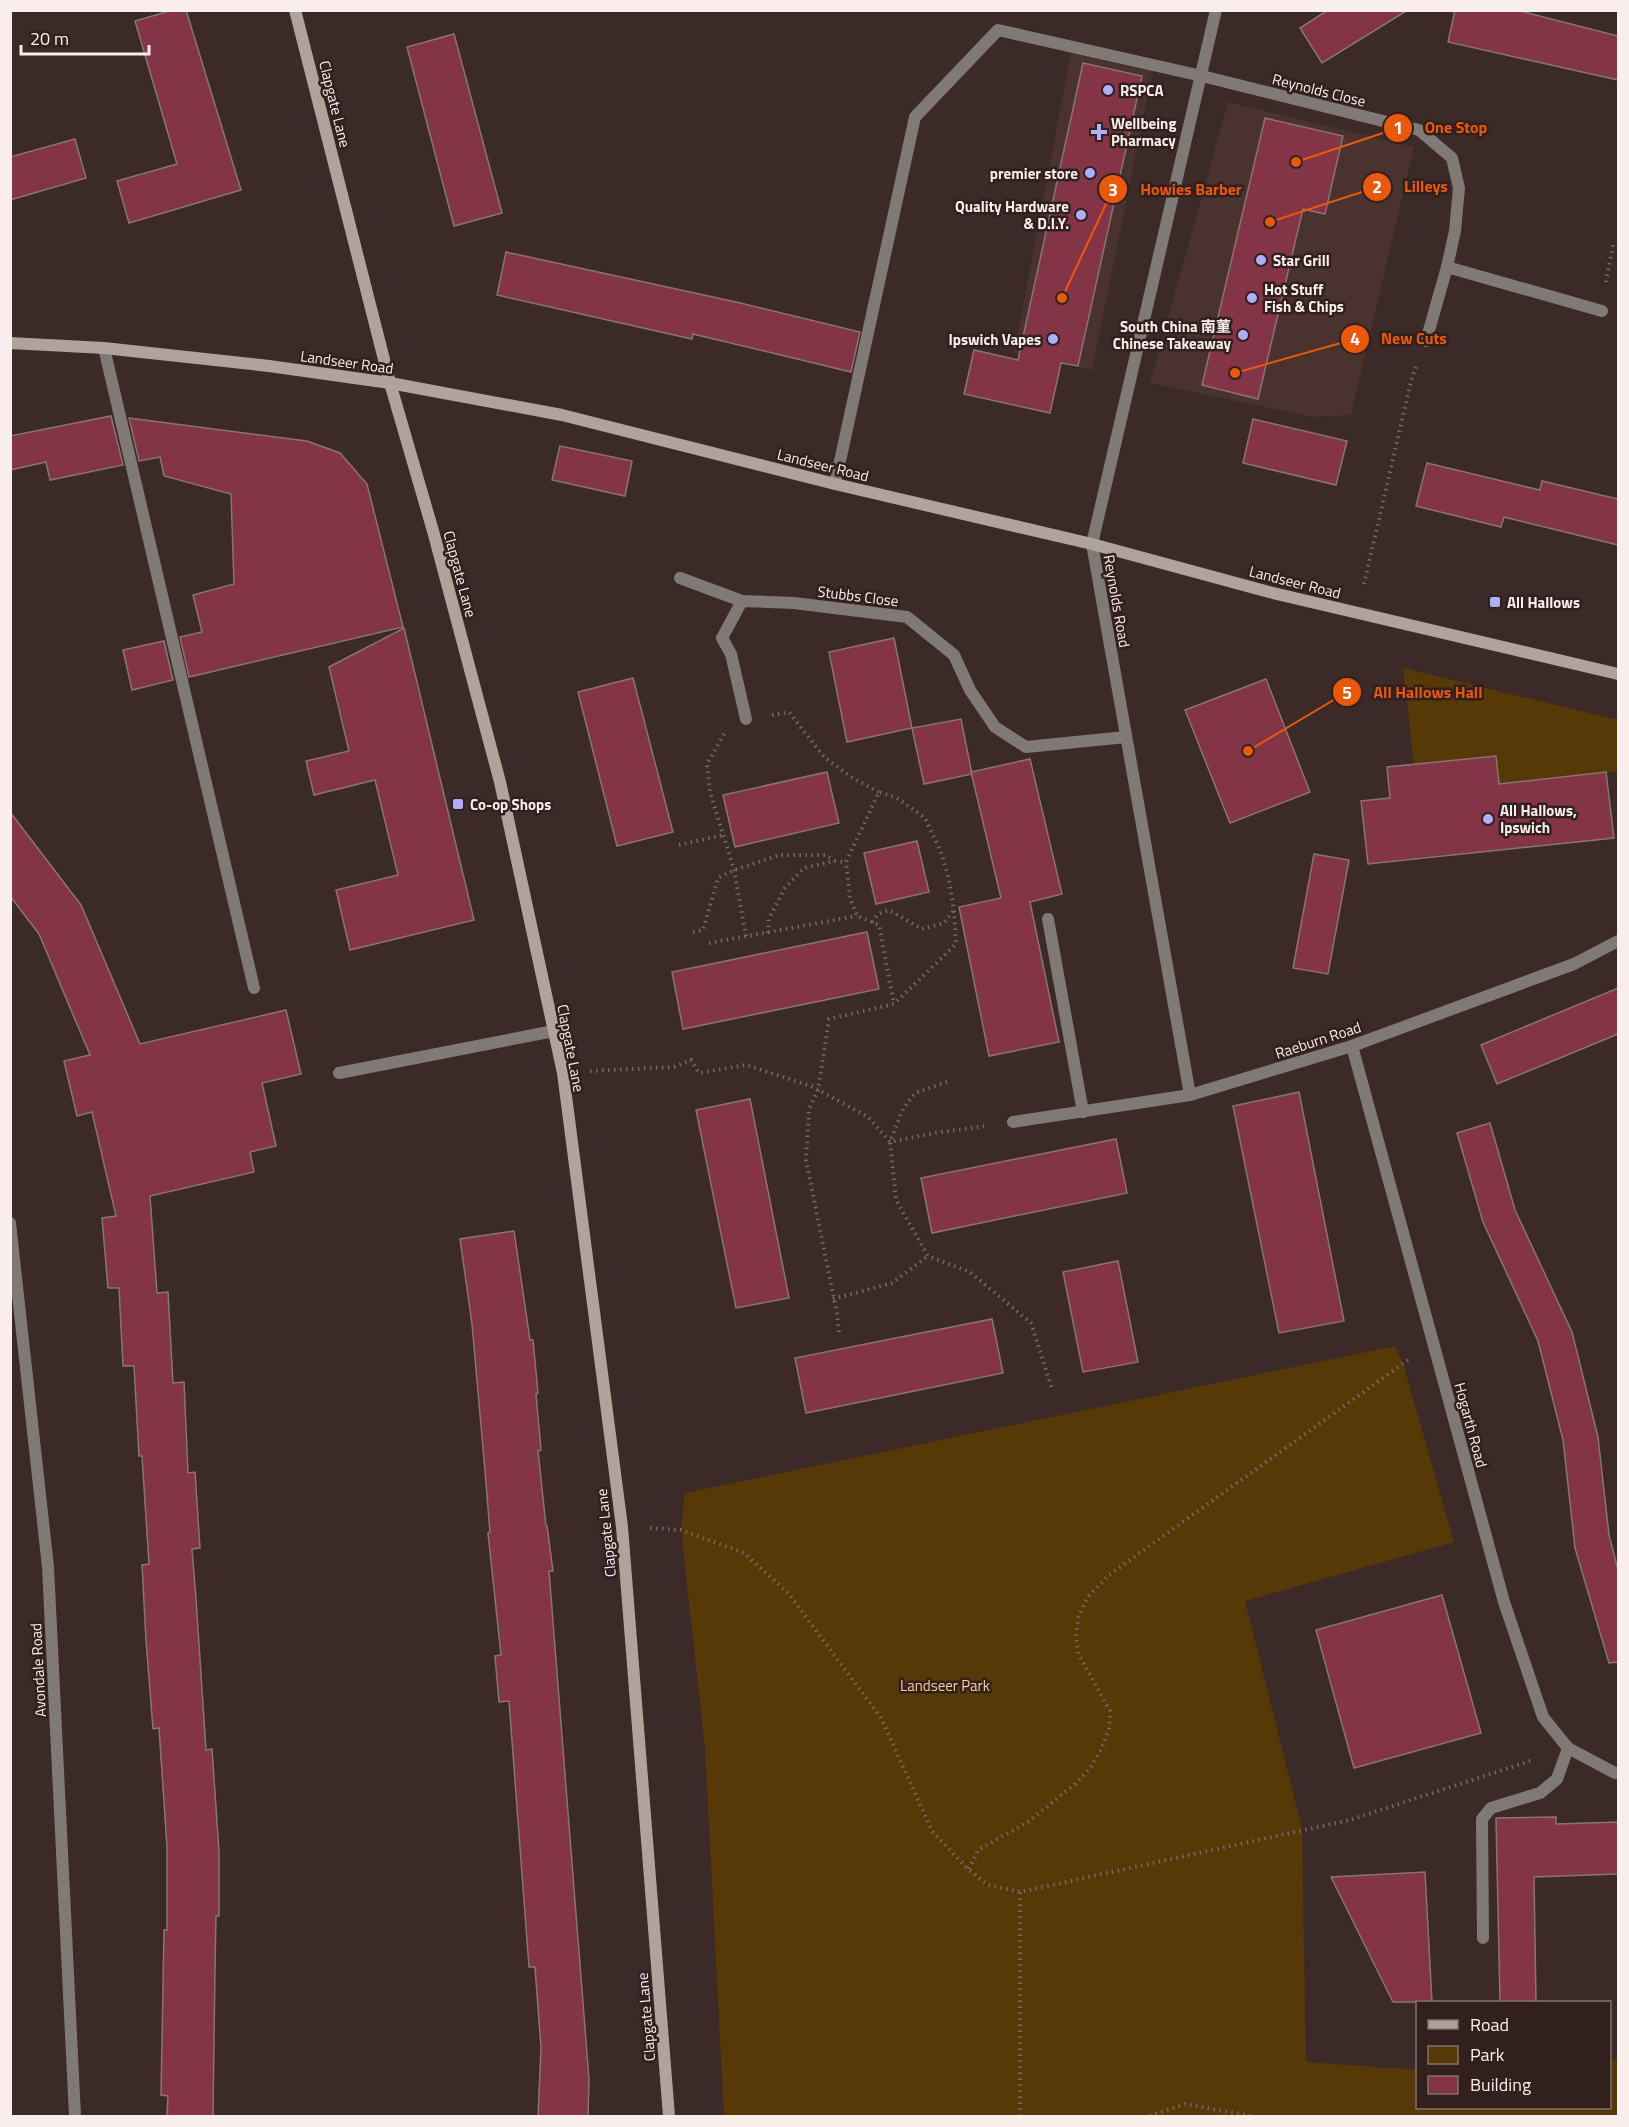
<svg xmlns="http://www.w3.org/2000/svg" width="1629" height="2127" viewBox="0 0 1629 2127" font-family="'Titillium Web','Noto Sans SC',sans-serif">
  <style>
    .built { fill: #4a322e }
    .green { fill: #573807 }
    .building { fill: #843447; stroke: #887476; stroke-width: 1.5 }
    .lines { fill: none; stroke-linecap: round; stroke-linejoin: round }
    .path { stroke: #766764; stroke-width: 4; stroke-dasharray: 1.5 4.5; stroke-linecap: butt }
    .lane { stroke: #817975; stroke-width: 12 }
    .street { stroke: #817975; stroke-width: 12 }
    .secondary { stroke: #afa39c; stroke-width: 12 }
    .poi-dot { fill: #afaefa; stroke: #31201e; stroke-width: 2 }
    .labels { text-anchor: middle; dominant-baseline: central; stroke-width: 5; stroke-linejoin: round; paint-order: stroke }
    .poi-label { font-size: 15px; font-weight: bold; fill: #f9eeec; stroke: #31201e; text-anchor: start }
    .street-label { font-size: 15px; fill: #f9eeec; stroke: #31201e }
    .park-label { font-size: 15px; fill: #f8cc97; stroke: #31201e }
    .leader { fill: none; stroke: #e8590c; stroke-width: 2 }
    .callout-dot { fill: #e8590c; stroke: #31201e; stroke-width: 2 }
    .mark-label { font-size: 18px; text-anchor: middle; font-weight: bold; fill: #fff }
    .callout-label { font-size: 16px; text-anchor: middle; font-weight: bold; fill: #e8590c; stroke: #31201e; stroke-width: 5; stroke-linejoin: round; paint-order: stroke }
  </style>
  <rect width="100%" height="100%" fill="#3b2a27"/>
  <!-- built -->
  <g class="built">
    <polygon points="1072,47 1154,64 1092,370 1014,353"/>
    <polygon points="1228,102 1414,147 1351,415 1312,417 1150,383"/>
  </g>
  <!-- green -->
  <g class="green">
    <polygon points="1403,668 1618,720 1618,772 1499,784 1414,765"/>
    <polygon points="1395,1346 1403,1363 1454,1542 1245,1601 1302,1829 1306,2062 1417,2070 1418,2108 1610,2108 1610,2060 1618,2059 1618,2116 724,2116 705,1748 681,1530 685,1493"/>
  </g>
  <!-- building -->
  <g class="building">
    <polygon points="173,10 186,10 241,190 129,223 117,181 177,164 135,21"/>
    <polygon points="1328,10 1408,10 1322,63 1300,28"/>
    <polygon points="1455,10 1516,10 1618,36 1618,80 1448,42"/>
    <polygon points="454,34 502,213 454,226 407,47"/>
    <polygon points="1083,63 1142,76 1078,366 1061,363 1050,413 964,394 974,350 1018,360"/>
    <polygon points="1265,118 1343,136 1325,214 1303,209 1258,399 1202,385"/>
    <polygon points="75,139 86,178 10,200 10,157"/>
    <polygon points="506,252 736,302 860,332 851,372 693,334 692,339 497,295"/>
    <polygon points="111,416 123,465 50,480 46,462 10,470 10,436"/>
    <polygon points="129,418 307,441 340,453 367,484 403,627 189,677 180,637 202,632 193,595 234,584 231,494 164,476 160,457 139,461"/>
    <polygon points="1253,419 1347,441 1336,485 1243,463"/>
    <polygon points="560,446 632,461 625,496 552,480"/>
    <polygon points="1427,463 1540,490 1542,481 1618,499 1618,545 1504,517 1501,527 1416,506"/>
    <polygon points="404,628 474,920 350,950 336,890 398,875 375,780 314,795 306,761 349,751 329,667"/>
    <polygon points="894,638 912,728 847,742 829,652"/>
    <polygon points="164,641 173,680 132,690 123,650"/>
    <polygon points="633,678 673,832 617,846 578,692"/>
    <polygon points="1266,679 1310,792 1230,823 1185,710"/>
    <polygon points="961,719 972,774 924,784 912,728"/>
    <polygon points="1496,756 1499,784 1606,772 1614,838 1368,864 1361,801 1390,798 1387,767"/>
    <polygon points="1030,759 1062,894 1030,902 1059,1042 989,1056 959,907 1001,898 971,772"/>
    <polygon points="827,772 839,823 735,847 723,795"/>
    <polygon points="10,812 81,905 140,1044 286,1010 301,1074 262,1083 276,1146 250,1152 254,1172 150,1196 157,1293 168,1292 173,1383 184,1382 188,1473 195,1472 200,1548 192,1549 196,1599 206,1750 212,1749 219,1851 219,1916 216,1916 215,1969 213,2116 167,2116 168,2096 161,2095 164,1930 167,1930 167,1847 159,1728 153,1729 146,1640 142,1565 149,1564 142,1456 139,1456 134,1366 123,1366 119,1288 108,1288 102,1218 116,1216 92,1112 77,1116 64,1061 90,1055 39,934 10,896"/>
    <polygon points="917,841 929,892 876,904 864,853"/>
    <polygon points="1314,854 1349,860 1328,974 1293,968"/>
    <polygon points="867,932 879,989 683,1029 672,972"/>
    <polygon points="1618,988 1618,1034 1497,1084 1481,1045"/>
    <polygon points="1299,1092 1344,1321 1279,1333 1233,1106"/>
    <polygon points="750,1099 789,1298 736,1308 696,1110"/>
    <polygon points="1490,1123 1515,1210 1572,1332 1598,1437 1609,1535 1618,1570 1618,1662 1609,1663 1575,1548 1563,1440 1538,1341 1483,1222 1457,1133"/>
    <polygon points="1116,1139 1127,1193 932,1233 921,1178"/>
    <polygon points="514,1231 530,1340 533,1340 538,1393 536,1394 541,1450 538,1451 546,1526 547,1526 553,1571 549,1571 589,2079 588,2116 538,2116 541,2048 535,1967 529,1967 509,1701 499,1702 495,1656 501,1655 488,1533 490,1532 485,1471 472,1324 460,1239"/>
    <polygon points="1118,1261 1138,1362 1083,1372 1063,1272"/>
    <polygon points="992,1319 1003,1373 806,1413 795,1358"/>
    <polygon points="1442,1595 1481,1733 1354,1768 1316,1630"/>
    <polygon points="1556,1817 1556,1824 1618,1822 1618,1874 1534,1877 1536,2002 1500,2002 1496,1818"/>
    <polygon points="1425,1872 1432,2002 1393,2002 1331,1877"/>
  </g>
  <g class="lines">
    <!-- path -->
    <g class="path">
      <polyline points="1606,282 1613,245 1618,246"/>
      <polyline points="1364,584 1412,377 1416,367"/>
      <polyline points="772,715 789,712 824,757 851,777 879,792"/>
      <polyline points="724,734 707,764 710,792 734,870 746,936"/>
      <polyline points="679,845 723,835"/>
      <polyline points="872,922 878,914 889,910 922,929 944,923 954,910"/>
      <polyline points="693,932 703,930 718,878 734,870 780,855 826,855 834,861"/>
      <polyline points="768,933 769,918 785,888 804,868 834,861 846,862"/>
      <polyline points="709,943 857,916"/>
      <polyline points="590,1071 674,1067 691,1060 699,1073 746,1065 811,1086 868,1117 890,1142 934,1133 987,1126"/>
      <polyline points="947,1082 915,1093 903,1109 890,1142 896,1200 928,1256 970,1272 1031,1323 1052,1389"/>
      <polyline points="833,1299 892,1283 928,1256"/>
      <polyline points="839,1332 837,1314 806,1160 809,1109 818,1090 829,1019 894,1004 879,925 857,916 850,898 846,862 879,792 897,798 925,818 941,852 949,880 954,910 956,944 894,1004"/>
      <polyline points="650,1528 681,1530 744,1553 788,1593 881,1718 932,1831 968,1869 988,1885 1020,1892 1350,1820 1533,1760"/>
      <polyline points="969,1869 978,1850 1028,1822 1075,1784 1090,1768 1101,1750 1109,1729 1110,1711 1079,1655 1076,1638 1078,1618 1087,1598 1109,1575 1408,1360"/>
      <polyline points="1020,2116 1020,1892"/>
      <polyline points="1150,2116 1185,2104 1251,2116"/>
    </g>
    <!-- lane -->
    <g class="lane">
      <polyline points="104,348 254,988"/>
      <polyline points="835,484 915,117 998,30 1202,76"/>
      <polyline points="722,638 731,654 746,719"/>
      <polyline points="1048,919 1083,1112"/>
      <polyline points="339,1073 554,1031"/>
      <polyline points="1483,1938 1482,1819 1491,1808 1540,1793 1557,1779 1568,1748"/>
    </g>
    <!-- street -->
    <g class="street">
      <polyline points="1202,76 1419,130 1452,158 1459,188 1455,231 1447,267 1426,341"/>
      <polyline points="1447,267 1602,311"/>
      <polyline points="680,578 742,601"/>
      <polyline points="722,638 742,601 794,603 907,617 954,655 970,690 995,727 1026,747 1126,737"/>
      <polyline points="1352,1046 1504,1602 1543,1717 1568,1748 1615,1773 1618,1773"/>
      <polyline points="1190,1095 1092,544 1216,10"/>
      <polyline points="1013,1122 1190,1095 1352,1046 1574,964 1618,941"/>
      <polyline points="10,1223 48,1567 75,2116"/>
    </g>
    <!-- secondary -->
    <g class="secondary">
      <polyline points="295,10 390,383 433,531 500,782 563,1073 622,1527 669,2116"/>
      <polyline points="10,343 104,348 269,366 390,383 562,415 835,484 1092,544 1269,592 1618,674"/>
    </g>
  </g>
  <!-- markers -->
  <g class="poi-dot">
    <circle cx="1108" cy="90" r="6"/>
    <path d="M1096 123h6v6h6v6h-6v6h-6v-6h-6v-6h6z"/>
    <circle cx="1090" cy="173" r="6"/>
    <circle cx="1081" cy="215" r="6"/>
    <circle cx="1261" cy="260" r="6"/>
    <circle cx="1252" cy="298" r="6"/>
    <circle cx="1243" cy="335" r="6"/>
    <circle cx="1053" cy="339" r="6"/>
    <rect x="1489" y="596" width="12" height="12" rx="3"/>
    <rect x="452" y="798" width="12" height="12" rx="3"/>
    <circle cx="1488" cy="819" r="6"/>
  </g>
  <g class="labels">
    <!-- poi labels -->
    <g class="poi-label">
      <text x="1120" y="90">RSPCA</text>
      <text x="1111" y="123">Wellbeing<tspan x="1111" dy="17">Pharmacy</tspan></text>
      <text x="1078" y="173" text-anchor="end">premier store</text>
      <text x="1069" y="206" text-anchor="end">Quality Hardware<tspan x="1069" dy="17">&amp; D.I.Y.</tspan></text>
      <text x="1273" y="260">Star Grill</text>
      <text x="1264" y="289">Hot Stuff<tspan x="1264" dy="17">Fish &amp; Chips</tspan></text>
      <text x="1231" y="326" text-anchor="end">South China 南菫<tspan x="1231" dy="17">Chinese Takeaway</tspan></text>
      <text x="1041" y="339" text-anchor="end">Ipswich Vapes</text>
      <text x="1507" y="602">All Hallows</text>
      <text x="470" y="804">Co-op Shops</text>
      <text x="1500" y="810">All Hallows,<tspan x="1500" dy="17">Ipswich</tspan></text>
    </g>
    <!-- street labels -->
    <g class="street-label">
      <text transform="translate(1319 90) rotate(14)">Reynolds Close</text>
      <text transform="translate(335 104) rotate(76)">Clapgate Lane</text>
      <text transform="translate(347 362) rotate(8)">Landseer Road</text>
      <text transform="translate(823 465) rotate(14)">Landseer Road</text>
      <text transform="translate(460 574) rotate(75)">Clapgate Lane</text>
      <text transform="translate(1295 582) rotate(14)">Landseer Road</text>
      <text transform="translate(858 596) rotate(7)">Stubbs Close</text>
      <text transform="translate(1117 601) rotate(80)">Reynolds Road</text>
      <text transform="translate(1318 1040) rotate(-18)">Raeburn Road</text>
      <text transform="translate(571 1048) rotate(79)">Clapgate Lane</text>
      <text transform="translate(1471 1425) rotate(75)">Hogarth Road</text>
      <text transform="translate(606 1533) rotate(-96)">Clapgate Lane</text>
      <text transform="translate(38 1670) rotate(-93)">Avondale Road</text>
      <text transform="translate(646 2017) rotate(-95)">Clapgate Lane</text>
    </g>
    <!-- park labels -->
    <g class="park-label">
      <text x="945" y="1685">Landseer Park</text>
    </g>
  </g>
  <!-- callouts -->
  <path class="leader" d="M1296 162L1398 128M1270 222L1377 187M1062 298L1113 189M1235 373L1355 339M1248 751L1347 692"/>
  <g class="callout-dot">
    <circle cx="1296" cy="162" r="6"/>
    <circle cx="1270" cy="222" r="6"/>
    <circle cx="1062" cy="298" r="6"/>
    <circle cx="1235" cy="373" r="6"/>
    <circle cx="1248" cy="751" r="6"/>
    <circle cx="1398" cy="128" r="15"/>
    <circle cx="1377" cy="187" r="15"/>
    <circle cx="1113" cy="189" r="15"/>
    <circle cx="1355" cy="339" r="15"/>
    <circle cx="1347" cy="692" r="15"/>
  </g>
  <g class="mark-label">
    <text x="1398" y="134">1</text>
    <text x="1377" y="193">2</text>
    <text x="1113" y="196">3</text>
    <text x="1355" y="345">4</text>
    <text x="1347" y="699">5</text>
  </g>
  <g class="callout-label">
    <text x="1456" y="133">One Stop</text>
    <text x="1426" y="192">Lilleys</text>
    <text x="1191" y="195">Howies Barber</text>
    <text x="1414" y="344">New Cuts</text>
    <text x="1428" y="698">All Hallows Hall</text>
  </g>
  <!-- border -->
  <rect width="1629" height="2127" fill="none" stroke="#f9eeec" stroke-width="24"/>
  <!-- legend -->
  <rect x="1416" y="2001" width="195" height="108" fill="#31201e" stroke="#817270" stroke-width="1.5"/>
  <rect x="1428" y="2020" width="30" height="9" fill="#afa39c" stroke="#817270" stroke-width="1.5"/>
  <text x="1470" y="2031" font-size="18" fill="#f9eeec">Road</text>
  <rect x="1428" y="2046" width="30" height="18" fill="#573807" stroke="#817270" stroke-width="1.5"/>
  <text x="1470" y="2061" font-size="18" fill="#f9eeec">Park</text>
  <rect x="1428" y="2076" width="30" height="18" fill="#843447" stroke="#817270" stroke-width="1.5"/>
  <text x="1470" y="2091" font-size="18" fill="#f9eeec">Building</text>
  <!-- scale -->
  <path d="M21 45v9h128v-9" fill="none" stroke="#f9eeec" stroke-width="3"/>
  <text x="30" y="45" font-size="18" fill="#f9eeec" stroke="#31201e" stroke-width="4.5" paint-order="stroke">20 m</text>
</svg>
